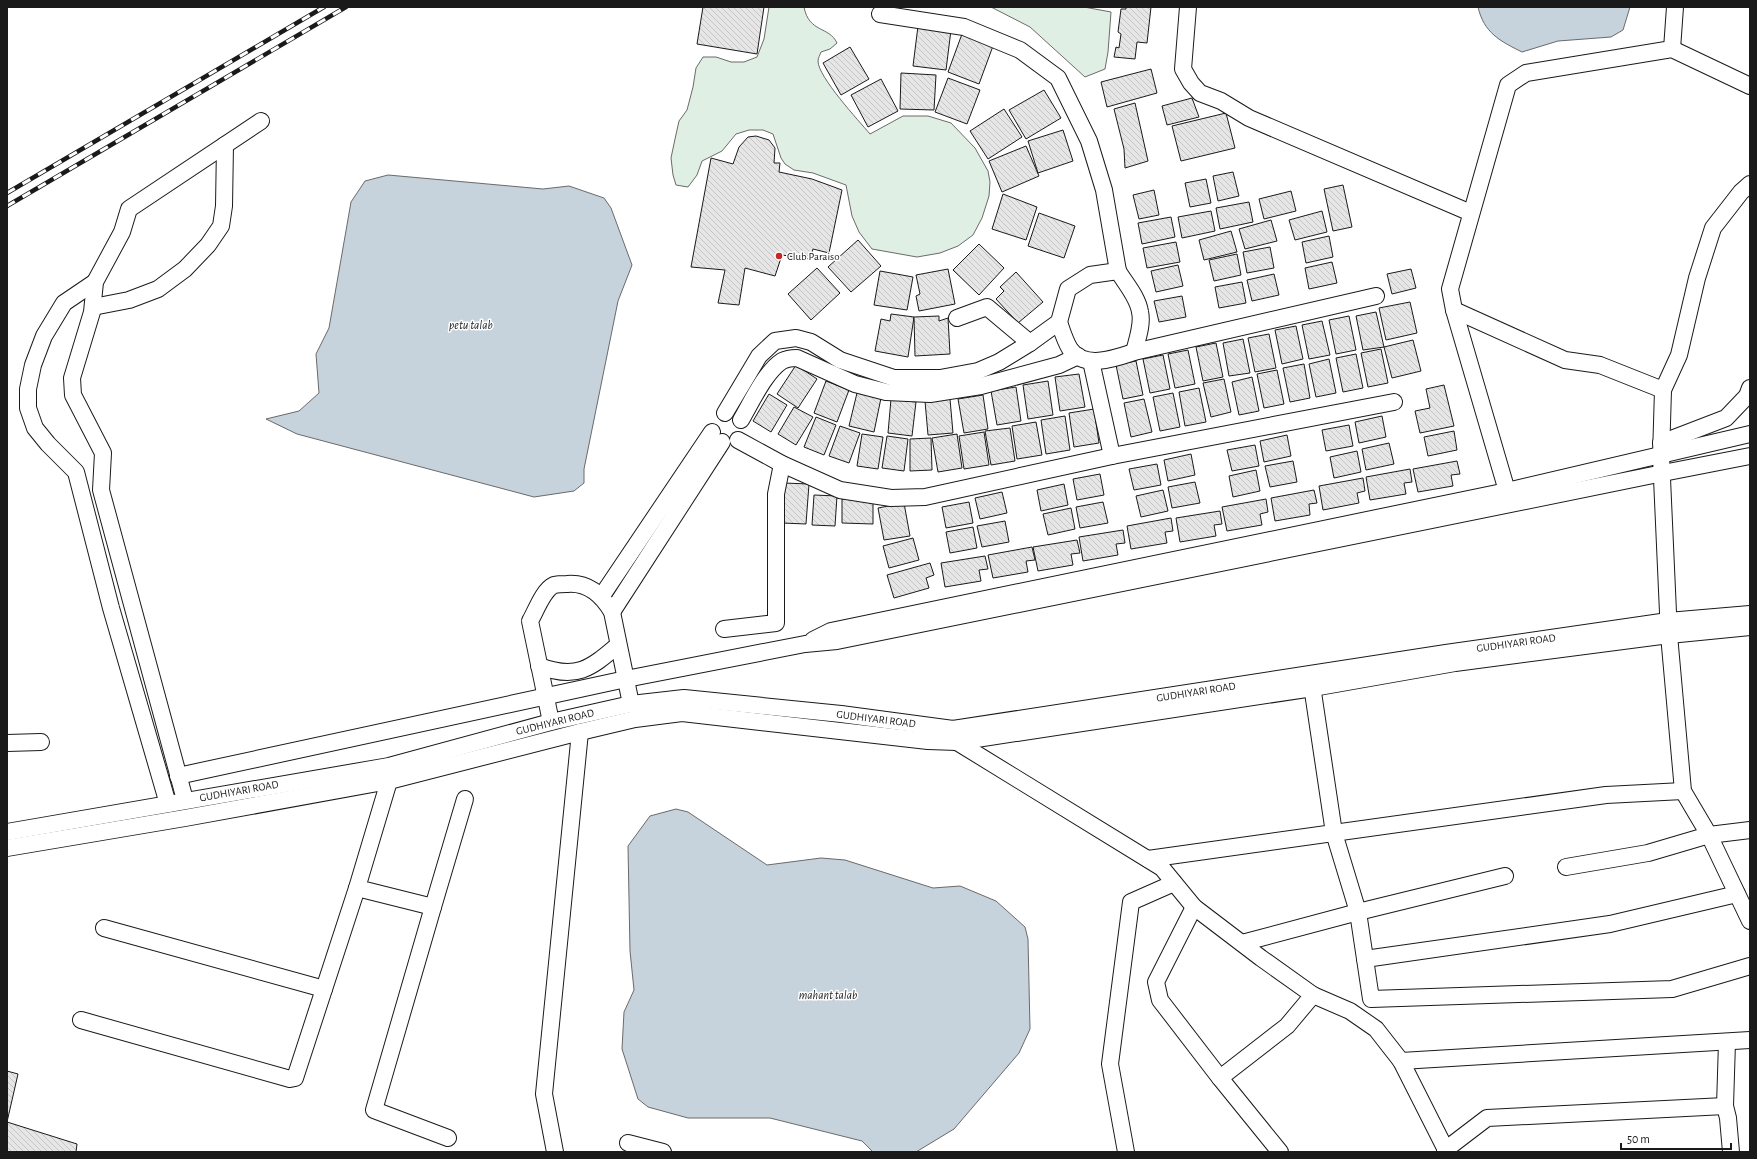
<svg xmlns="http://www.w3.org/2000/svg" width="1757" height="1159" viewBox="0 0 1757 1159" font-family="'Alegreya Sans',sans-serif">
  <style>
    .green { fill: #e0efe3; stroke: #6a6a6a }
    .water { fill: #c6d2dc; stroke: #6a6a6a }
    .building { fill: url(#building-back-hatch); stroke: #1a1a1a }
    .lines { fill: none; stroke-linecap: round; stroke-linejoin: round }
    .minor-casing { stroke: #1a1a1a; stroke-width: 18 }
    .minor { stroke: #fff; stroke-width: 16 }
    .rail-casing { stroke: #1a1a1a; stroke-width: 4.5 }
    .rail { stroke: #fff; stroke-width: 3; stroke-dasharray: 9; stroke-linecap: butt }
    .poi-dot { fill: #c62828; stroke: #fff; stroke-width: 1.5 }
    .labels { text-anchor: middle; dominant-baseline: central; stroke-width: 3; stroke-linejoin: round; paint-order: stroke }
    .poi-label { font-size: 11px; fill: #1a1a1a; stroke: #fff; text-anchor: start }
    .street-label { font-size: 11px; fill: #1a1a1a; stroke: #fff }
    .water-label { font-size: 12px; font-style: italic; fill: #1a1a1a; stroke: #fff }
  </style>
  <defs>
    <pattern id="building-back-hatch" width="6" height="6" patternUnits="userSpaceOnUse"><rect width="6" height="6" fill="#e6e6e6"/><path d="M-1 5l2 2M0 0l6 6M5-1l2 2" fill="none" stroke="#c5c5c5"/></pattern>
  </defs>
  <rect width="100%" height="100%" fill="#fff"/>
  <!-- green -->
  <g class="green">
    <path d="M769,7H804C809,33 829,26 837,43L830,49L821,52C820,55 818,58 818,61C818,77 859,121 870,134L903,116H928L951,123L975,148L988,171L990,182L989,196L982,218L973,235L958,246L940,253L917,257L872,249L859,232L852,216L846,185L813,173L794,170L785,164L781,158L773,134L763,130H749L736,134L722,151L702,161L697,175L688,187L676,185L673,175L671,158L675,139L679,121L687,110L693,87L696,68L703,57H716L731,62H744L757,57L764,39Z"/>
    <polygon points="991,7 1084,7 1111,12 1108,52 1105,69 1085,77 1030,27"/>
  </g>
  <!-- water -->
  <g class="water">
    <path d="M1478,7H1630L1623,30L1611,37L1558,41L1522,52C1500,41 1484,33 1478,7Z"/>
    <polygon points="388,175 543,189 569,186 604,198 611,208 632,265 618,301 584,469 584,483 574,491 534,497 297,434 266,419 299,411 319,393 316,354 329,328 351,202 365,181"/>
    <polygon points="676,809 688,812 767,865 821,858 845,860 933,888 960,886 996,901 1025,927 1028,939 1030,1029 1019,1053 954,1129 916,1152 873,1152 862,1141 770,1118 688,1118 648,1107 638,1099 622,1049 624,1012 634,990 630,951 628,846 650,816"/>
  </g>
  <!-- building -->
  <g class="building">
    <polygon points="703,7 764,7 757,54 697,44"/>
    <polygon points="1126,7 1151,7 1147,43 1137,42 1135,59 1114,57 1116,47 1119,48 1121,34 1118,32 1121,9 1126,9"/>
    <polygon points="918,26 951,30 946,70 913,66"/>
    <polygon points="962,34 993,46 979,84 948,72"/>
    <polygon points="850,47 869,79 841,95 823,63"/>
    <polygon points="1151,69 1157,93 1107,107 1101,82"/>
    <polygon points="901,73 936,75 934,110 900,109"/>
    <polygon points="948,78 980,90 967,124 935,112"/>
    <polygon points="881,79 898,111 868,127 851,95"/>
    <polygon points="1044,90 1061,118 1026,139 1009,110"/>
    <polygon points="1192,98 1199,117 1167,125 1162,106"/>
    <polygon points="1135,103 1148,161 1125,168 1124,149 1114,109"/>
    <polygon points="1004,109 1022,137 988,159 970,131"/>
    <polygon points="1226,113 1235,148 1181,161 1172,126"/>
    <polygon points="1063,130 1073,161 1038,173 1028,141"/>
    <polygon points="756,136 769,140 775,148 774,163 780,163 779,172 812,179 842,190 829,253 813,249 810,259 782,255 775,276 745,268 739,305 718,303 725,270 691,267 711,158 733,164 739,147 748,137"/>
    <polygon points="1026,146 1039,176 1002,192 989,161"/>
    <polygon points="1233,172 1239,196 1218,201 1213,176"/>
    <polygon points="1206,179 1211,203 1190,207 1185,183"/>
    <polygon points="1343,185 1352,227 1333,231 1324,189"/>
    <polygon points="1154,190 1159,215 1139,219 1133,195"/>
    <polygon points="1291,191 1296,211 1264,219 1259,199"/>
    <polygon points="1003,194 1037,207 1026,240 992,229"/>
    <polygon points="1249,202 1253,222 1220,229 1216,208"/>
    <polygon points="1211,211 1215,231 1182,238 1178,217"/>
    <polygon points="1322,211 1327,232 1295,240 1289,220"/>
    <polygon points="1039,213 1075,226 1064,258 1028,246"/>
    <polygon points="1171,217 1175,237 1142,244 1138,223"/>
    <polygon points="1271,220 1277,241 1245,249 1239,229"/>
    <polygon points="1231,231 1237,252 1204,260 1199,240"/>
    <polygon points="1329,236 1333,257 1306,263 1302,242"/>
    <polygon points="858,240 881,266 851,292 828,267"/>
    <polygon points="1176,242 1180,262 1147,268 1143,248"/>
    <polygon points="979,244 1004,268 979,295 953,270"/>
    <polygon points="1270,247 1274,268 1247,273 1243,252"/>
    <polygon points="1237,254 1241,275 1214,281 1209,260"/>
    <polygon points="1332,262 1337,283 1309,289 1305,268"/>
    <polygon points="1178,265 1183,286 1156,292 1151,271"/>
    <polygon points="817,268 840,293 811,320 788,294"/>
    <polygon points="948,269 955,304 919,311 916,296 920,294 916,275"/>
    <polygon points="1411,269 1416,288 1392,294 1387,274"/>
    <polygon points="880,271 913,277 907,310 874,305"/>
    <polygon points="1016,272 1043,302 1018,323 996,299 1004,291 1000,287"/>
    <polygon points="1274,274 1279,295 1252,301 1247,280"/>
    <polygon points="1242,282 1246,303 1219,308 1215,287"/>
    <polygon points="1182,296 1186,317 1159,322 1154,301"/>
    <polygon points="1410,302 1417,333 1386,340 1379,308"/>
    <polygon points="1376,312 1384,347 1363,350 1356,316"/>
    <polygon points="891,314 914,317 908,357 875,351 881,319 890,321"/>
    <polygon points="939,316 939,321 948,318 950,354 915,356 914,317"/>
    <polygon points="1349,316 1356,350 1336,354 1329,320"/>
    <polygon points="1322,321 1330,355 1309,359 1302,325"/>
    <polygon points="1296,326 1303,359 1282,364 1275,330"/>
    <polygon points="1269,334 1276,368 1255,372 1248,338"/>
    <polygon points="1243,339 1250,373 1229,376 1223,343"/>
    <polygon points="1413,340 1421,371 1392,378 1384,347"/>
    <polygon points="1216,343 1223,377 1203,381 1196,347"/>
    <polygon points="1381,349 1388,383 1368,387 1361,353"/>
    <polygon points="1188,350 1195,384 1175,388 1168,354"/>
    <polygon points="1356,354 1363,388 1343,392 1336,358"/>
    <polygon points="1163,355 1170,389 1150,393 1143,359"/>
    <polygon points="1329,359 1336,393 1316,397 1309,364"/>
    <polygon points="1136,361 1143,395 1123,399 1116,365"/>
    <polygon points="1304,364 1310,398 1290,402 1283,368"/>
    <polygon points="796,365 817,379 798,408 777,394"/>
    <polygon points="1277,370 1284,404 1264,408 1257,374"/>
    <polygon points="1079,374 1085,407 1060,411 1055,377"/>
    <polygon points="1252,377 1259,411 1239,415 1232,382"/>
    <polygon points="1224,379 1231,412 1211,417 1203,383"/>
    <polygon points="826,381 849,390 837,422 814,413"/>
    <polygon points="1048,381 1053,415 1028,419 1023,385"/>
    <polygon points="1444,385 1454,426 1420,433 1415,411 1430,408 1426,389"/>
    <polygon points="1016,387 1021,421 997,425 991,391"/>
    <polygon points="1199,388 1206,422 1185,426 1179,392"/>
    <polygon points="857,393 881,398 874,432 849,426"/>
    <polygon points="1173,393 1180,427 1160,431 1153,397"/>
    <polygon points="769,394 787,405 771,432 753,421"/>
    <polygon points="983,395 988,429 964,433 958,399"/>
    <polygon points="891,399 916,402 912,436 888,433"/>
    <polygon points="950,399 953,433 928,435 925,401"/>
    <polygon points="1144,399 1152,432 1131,437 1124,403"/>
    <polygon points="794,407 813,417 796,445 778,434"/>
    <polygon points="1094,409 1099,443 1074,447 1069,413"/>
    <polygon points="1065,416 1070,450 1046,454 1041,420"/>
    <polygon points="1382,416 1386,437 1359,443 1355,422"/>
    <polygon points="816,417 836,425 824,455 804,447"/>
    <polygon points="1036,422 1042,455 1017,459 1012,426"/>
    <polygon points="1349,425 1353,446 1326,451 1322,430"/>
    <polygon points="840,426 860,433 849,463 829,456"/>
    <polygon points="1010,428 1015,461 991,465 985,431"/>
    <polygon points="1454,431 1457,450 1428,456 1424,437"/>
    <polygon points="984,432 989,465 964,469 959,436"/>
    <polygon points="862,434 883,437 878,469 857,466"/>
    <polygon points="957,434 962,468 938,472 932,438"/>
    <polygon points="1287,435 1291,456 1264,462 1260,441"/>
    <polygon points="887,436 908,439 904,471 882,468"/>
    <polygon points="931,438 932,470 910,471 910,439"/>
    <polygon points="1389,443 1394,464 1366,470 1362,449"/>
    <polygon points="1255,445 1259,466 1232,471 1227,450"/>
    <polygon points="1357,451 1361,472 1334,478 1330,457"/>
    <polygon points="1191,454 1195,475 1168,481 1164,460"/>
    <polygon points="1293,461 1297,482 1270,487 1265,466"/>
    <polygon points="1457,461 1460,474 1451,475 1453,486 1418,492 1413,469"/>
    <polygon points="1157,464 1161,485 1134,490 1129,469"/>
    <polygon points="1410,469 1412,482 1404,483 1406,494 1370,500 1366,477"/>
    <polygon points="1256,470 1260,491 1233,497 1229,476"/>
    <polygon points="1100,474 1104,495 1077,500 1073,479"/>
    <polygon points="1363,478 1365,491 1357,493 1359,503 1323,510 1319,486"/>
    <polygon points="1195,482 1200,503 1172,508 1168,487"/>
    <polygon points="784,483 809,484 806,524 782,523"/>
    <polygon points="1064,484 1068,505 1041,511 1037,490"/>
    <polygon points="1163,490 1168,511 1141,517 1136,496"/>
    <polygon points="1314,490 1317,503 1309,504 1310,515 1275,521 1271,498"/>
    <polygon points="1002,492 1007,513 980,519 975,498"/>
    <polygon points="814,495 837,496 835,526 812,525"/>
    <polygon points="842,499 873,500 873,524 842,523"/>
    <polygon points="1266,499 1268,512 1260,514 1262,525 1227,531 1222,507"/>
    <polygon points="969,502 973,523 946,528 942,507"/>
    <polygon points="1103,502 1108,523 1080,528 1076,507"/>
    <polygon points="904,503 910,536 884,540 878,508"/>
    <polygon points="1071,508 1075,529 1048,535 1043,514"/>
    <polygon points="1220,511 1222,524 1214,525 1216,536 1180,542 1176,518"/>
    <polygon points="1171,518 1173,531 1165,532 1167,543 1131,549 1127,526"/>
    <polygon points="1005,521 1009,542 982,547 977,526"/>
    <polygon points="973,527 977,548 950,553 946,532"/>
    <polygon points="1123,530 1125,543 1116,544 1118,555 1083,561 1079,537"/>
    <polygon points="913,538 919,560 889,568 883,546"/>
    <polygon points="1077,540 1080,553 1071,554 1073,565 1038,571 1033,547"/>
    <polygon points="1032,547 1035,560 1026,561 1028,572 993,578 988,555"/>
    <polygon points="985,556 988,569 979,570 981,581 945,587 941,563"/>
    <polygon points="930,563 934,575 926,578 929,588 894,598 887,575"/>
    <polygon points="7,1071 18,1074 7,1122 77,1144 76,1152 7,1152"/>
  </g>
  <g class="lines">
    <!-- minor casing -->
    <g class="minor-casing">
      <g id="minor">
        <polyline points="1188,7 1183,69 1191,83 1200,93 1221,101 1249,118 1471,213"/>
        <polyline points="880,14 964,27 1020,50 1058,78 1089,141 1104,190 1118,271"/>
        <polyline points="1672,49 1675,7"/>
        <polyline points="1750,86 1672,49 1526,73 1508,85 1450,289 1454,310 1565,360 1600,365 1663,390 1661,456 1669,635 1683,791 1709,835 1750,921"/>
        <polyline points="95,282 64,303 44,336 33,365 28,389 28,408 35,428 48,444 76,472 111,608 168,804"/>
        <polyline points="93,307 129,300 158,289 185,269 208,245 221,226 224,206 225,145"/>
        <polyline points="1454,310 1507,491"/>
        <polyline points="957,318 987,307 1030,343"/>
        <path d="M1059,322C1062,331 1065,341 1070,349C1084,370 1116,358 1134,352L1376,296"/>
        <polyline points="1091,361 1112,456"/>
        <polyline points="1663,390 1679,355 1697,278 1713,228 1741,192 1750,184"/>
        <path d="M725,413L759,356L775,341L796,338L811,342L840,360L894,378H940L978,371L999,362L1030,343L1059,322L1068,289L1090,275L1118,271C1125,283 1138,297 1140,312C1143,324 1137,340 1134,352"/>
        <path d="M741,420C751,403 765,372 782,361C786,359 792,358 797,358L855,384L886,392L930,394L981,386L1059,365L1078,356"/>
        <polyline points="738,440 782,464 840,490 891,498 925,497 1112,456 1394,402"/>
        <polyline points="1661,443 1726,418 1747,396 1750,388"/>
        <polyline points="601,597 712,432"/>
        <polyline points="612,612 722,442"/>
        <polyline points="724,629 776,623 776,494 782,464"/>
        <polyline points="813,640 831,631 1507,491 1750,434"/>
        <path d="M539,666C576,680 590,669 618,645"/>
        <polyline points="1311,679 1334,833 1358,912 1371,999 1672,989 1750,966"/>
        <path d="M551,722L530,621C536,611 543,590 554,585C558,584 564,584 567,584C588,582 602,595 612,612L631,704"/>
        <polyline points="956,738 957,742 1162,868 1194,907 1261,958 1313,995 1350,1011 1376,1029 1401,1061 1447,1152"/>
        <polyline points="7,743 41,742"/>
        <polyline points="178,776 626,679 805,644 837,641 1663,473 1750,456"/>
        <polyline points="389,781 357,888 433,907 374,1110 448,1138"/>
        <polyline points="185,800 101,490 103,453 73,395 72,378 92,312 95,282 122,232 129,209 261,121"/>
        <polyline points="7,832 389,766 551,722 631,704 684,698 841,714 953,729 1446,653 1668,621 1750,614"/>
        <polyline points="7,848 185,818 389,781 580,732 635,719 682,713 928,741 957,742 1313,688 1455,663 1669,635 1750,627"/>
        <polyline points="1148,859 1606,795 1683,791"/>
        <polyline points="1566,867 1648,853 1709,835 1750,830"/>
        <polyline points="433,907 465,799"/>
        <polyline points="1194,907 1156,982 1160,1000 1220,1078 1280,1152"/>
        <polyline points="104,928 324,989"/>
        <polyline points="1242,943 1358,912 1505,876"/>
        <polyline points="1365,959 1610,924 1737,894"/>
        <polyline points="81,1020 290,1079 295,1078 357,888"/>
        <polyline points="1727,1042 1725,1106 1728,1118 1731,1152"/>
        <polyline points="1401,1061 1750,1040"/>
        <polyline points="1220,1078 1287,1026 1313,995"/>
        <polyline points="628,1143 663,1152"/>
        <polyline points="1445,1150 1487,1118 1725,1106"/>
        <polyline points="555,1152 544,1094 580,732"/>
        <polyline points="1126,1152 1110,1064 1131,902 1174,883"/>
      </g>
    </g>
    <!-- minor -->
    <use href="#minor" class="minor"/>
    <!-- rail casing -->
    <g class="rail-casing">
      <g id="rail">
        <polyline points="7,193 324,7"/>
        <polyline points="7,206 346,7"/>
      </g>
    </g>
    <!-- rail -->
    <use href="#rail" class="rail"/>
  </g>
  <!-- markers -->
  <circle class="poi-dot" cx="779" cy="256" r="4"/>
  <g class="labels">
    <!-- poi labels -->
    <g class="poi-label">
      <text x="787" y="256">Club Paraiso</text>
    </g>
    <!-- street labels -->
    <g class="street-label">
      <text transform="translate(1516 643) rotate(-8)">GUDHIYARI ROAD</text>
      <text transform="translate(1196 692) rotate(-9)">GUDHIYARI ROAD</text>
      <text transform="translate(876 719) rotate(7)">GUDHIYARI ROAD</text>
      <text transform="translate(555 722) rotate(-14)">GUDHIYARI ROAD</text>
      <text transform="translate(239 791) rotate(-10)">GUDHIYARI ROAD</text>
    </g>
    <!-- water labels -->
    <g class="water-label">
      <text x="471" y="325">petu talab</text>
      <text x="828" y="995">mahant talab</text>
    </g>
  </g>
  <!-- border -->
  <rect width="1757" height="1159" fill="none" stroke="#1a1a1a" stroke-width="16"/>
  <!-- scale -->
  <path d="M1621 1143v6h110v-6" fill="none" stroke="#1a1a1a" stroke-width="2"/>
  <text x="1627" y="1143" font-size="12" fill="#1a1a1a" stroke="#ffffff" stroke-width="3" paint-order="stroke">50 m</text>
</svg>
